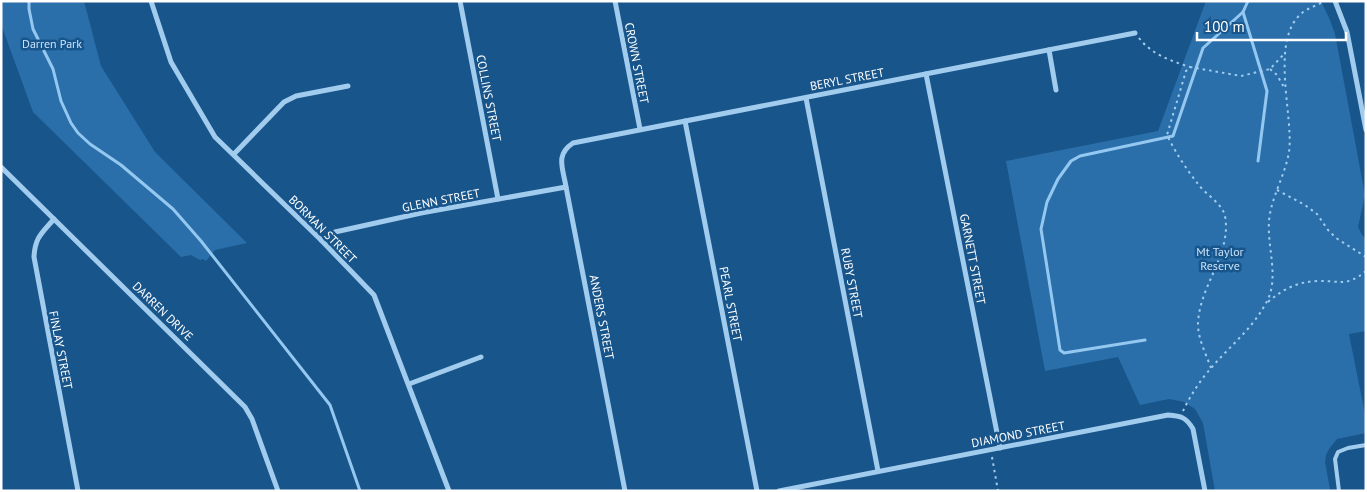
<svg xmlns="http://www.w3.org/2000/svg" width="1367" height="492" viewBox="0 0 1367 492" font-family="'PT Sans',sans-serif">
  <style>
    .green { fill: #2a6faa }
    .lines { fill: none; stroke-linecap: round; stroke-linejoin: round }
    .stream { stroke: #94c8f1; stroke-width: 3 }
    .path { stroke: #a2ccee; stroke-width: 2; stroke-dasharray: 2.5 4; stroke-linecap: butt }
    .service { stroke: #a2ccee; stroke-width: 4 }
    .minor { stroke: #a2ccee; stroke-width: 5 }
    .labels { text-anchor: middle; dominant-baseline: central; stroke-width: 5; stroke-linejoin: round; paint-order: stroke }
    .park-label { font-size: 12px; fill: #c8e3fa; stroke: #18558b }
    .street-label { font-size: 12px; fill: #fff; stroke: #18558b }
  </style>
  <rect width="100%" height="100%" fill="#18558b"/>
  <!-- green -->
  <g class="green">
    <polygon points="1,1 84,1 101,66 155,152 247,243 215,250 206,261 203,259 200,260 191,255 181,257 33,112 1,24"/>
    <polygon points="1206,1 1321,1 1330,20 1335,34 1365,195 1358,227 1362,235 1366,239 1366,331 1349,334 1366,419 1366,433 1337,439 1329,449 1326,455 1325,462 1330,489 1329,491 1215,491 1203,423 1195,409 1184,402 1169,399 1140,405 1118,357 1045,371 1006,161 1158,131"/>
  </g>
  <g class="lines">
    <!-- stream -->
    <g class="stream">
      <polyline points="29,1 29,9 33,29 53,69 61,101 71,123 78,133 90,144 121,165 173,209 201,241 330,405 360,491"/>
      <polyline points="1243,12 1267,91 1258,161"/>
      <polyline points="1145,340 1064,353 1060,350 1041,229 1047,202 1058,179 1071,161 1080,156 1173,136 1203,48 1243,12 1248,1"/>
    </g>
    <!-- path -->
    <g class="path">
      <path d="M1139,38C1151,54 1171,61 1190,67"/>
      <polyline points="1270,69 1277,75 1285,89"/>
      <polyline points="1277,190 1305,205 1317,214 1328,230 1336,238 1366,257"/>
      <path d="M1268,302C1283,289 1297,282 1317,281C1340,280 1345,288 1366,271"/>
      <path d="M1211,368C1206,354 1198,339 1198,324C1199,286 1232,254 1225,216C1222,203 1206,195 1198,184C1187,170 1175,152 1167,135L1186,71L1190,67L1241,76L1270,69L1285,53"/>
      <path d="M1183,411C1190,396 1201,379 1212,367C1230,346 1253,328 1266,303C1280,279 1267,248 1269,221C1271,197 1285,176 1289,152C1294,116 1269,40 1302,13C1308,8 1318,5 1325,1"/>
      <polyline points="992,457 998,491"/>
    </g>
    <!-- service -->
    <polyline class="service" points="1339,491 1335,459 1338,452 1348,448 1366,445"/>
    <!-- minor -->
    <g class="minor">
      <polyline points="151,1 171,62 215,137 321,240 374,295 449,491"/>
      <polyline points="460,1 498,199"/>
      <polyline points="615,1 640,129"/>
      <polyline points="1335,1 1347,32 1366,130"/>
      <polyline points="1049,50 1056,90"/>
      <polyline points="926,74 1000,448"/>
      <polyline points="806,98 878,471"/>
      <polyline points="685,121 757,491"/>
      <polyline points="234,154 284,102 296,96 348,86"/>
      <polyline points="1,167 245,407 252,419 278,491"/>
      <path d="M54,219C42,233 35,237 34,257L78,491"/>
      <polyline points="321,240 335,232 421,213 566,187"/>
      <polyline points="409,384 481,357"/>
      <path d="M625,491L566,187C563,168 555,155 573,143L1135,33"/>
      <path d="M779,491L1168,415C1181,416 1186,417 1193,429L1205,491"/>
    </g>
  </g>
  <g class="labels">
    <!-- park labels -->
    <g class="park-label">
      <text x="52" y="43">Darren Park</text>
      <text x="1220" y="251">Mt Taylor<tspan x="1220" dy="14">Reserve</tspan></text>
    </g>
    <!-- street labels -->
    <g class="street-label">
      <text transform="translate(637 63) rotate(79)">CROWN STREET</text>
      <text transform="translate(847 79) rotate(-11)">BERYL STREET</text>
      <text transform="translate(489 98) rotate(79)">COLLINS STREET</text>
      <text transform="translate(441 200) rotate(-11)">GLENN STREET</text>
      <text transform="translate(323 229) rotate(45)">BORMAN STREET</text>
      <text transform="translate(973 259) rotate(79)">GARNETT STREET</text>
      <text transform="translate(852 283) rotate(79)">RUBY STREET</text>
      <text transform="translate(731 304) rotate(79)">PEARL STREET</text>
      <text transform="translate(163 311) rotate(44)">DARREN DRIVE</text>
      <text transform="translate(602 317) rotate(79)">ANDERS STREET</text>
      <text transform="translate(61 350) rotate(79)">FINLAY STREET</text>
      <text transform="translate(1018 434) rotate(-11)">DIAMOND STREET</text>
    </g>
  </g>
  <!-- border -->
  <rect width="1367" height="492" fill="none" stroke="#ffffff" stroke-width="5"/>
  <!-- scale -->
  <path d="M1197 32v8h149v-8" fill="none" stroke="#ffffff" stroke-width="2.5"/>
  <text x="1204" y="32" font-size="15" fill="#ffffff" stroke="#18558b" stroke-width="4" paint-order="stroke">100 m</text>
</svg>
